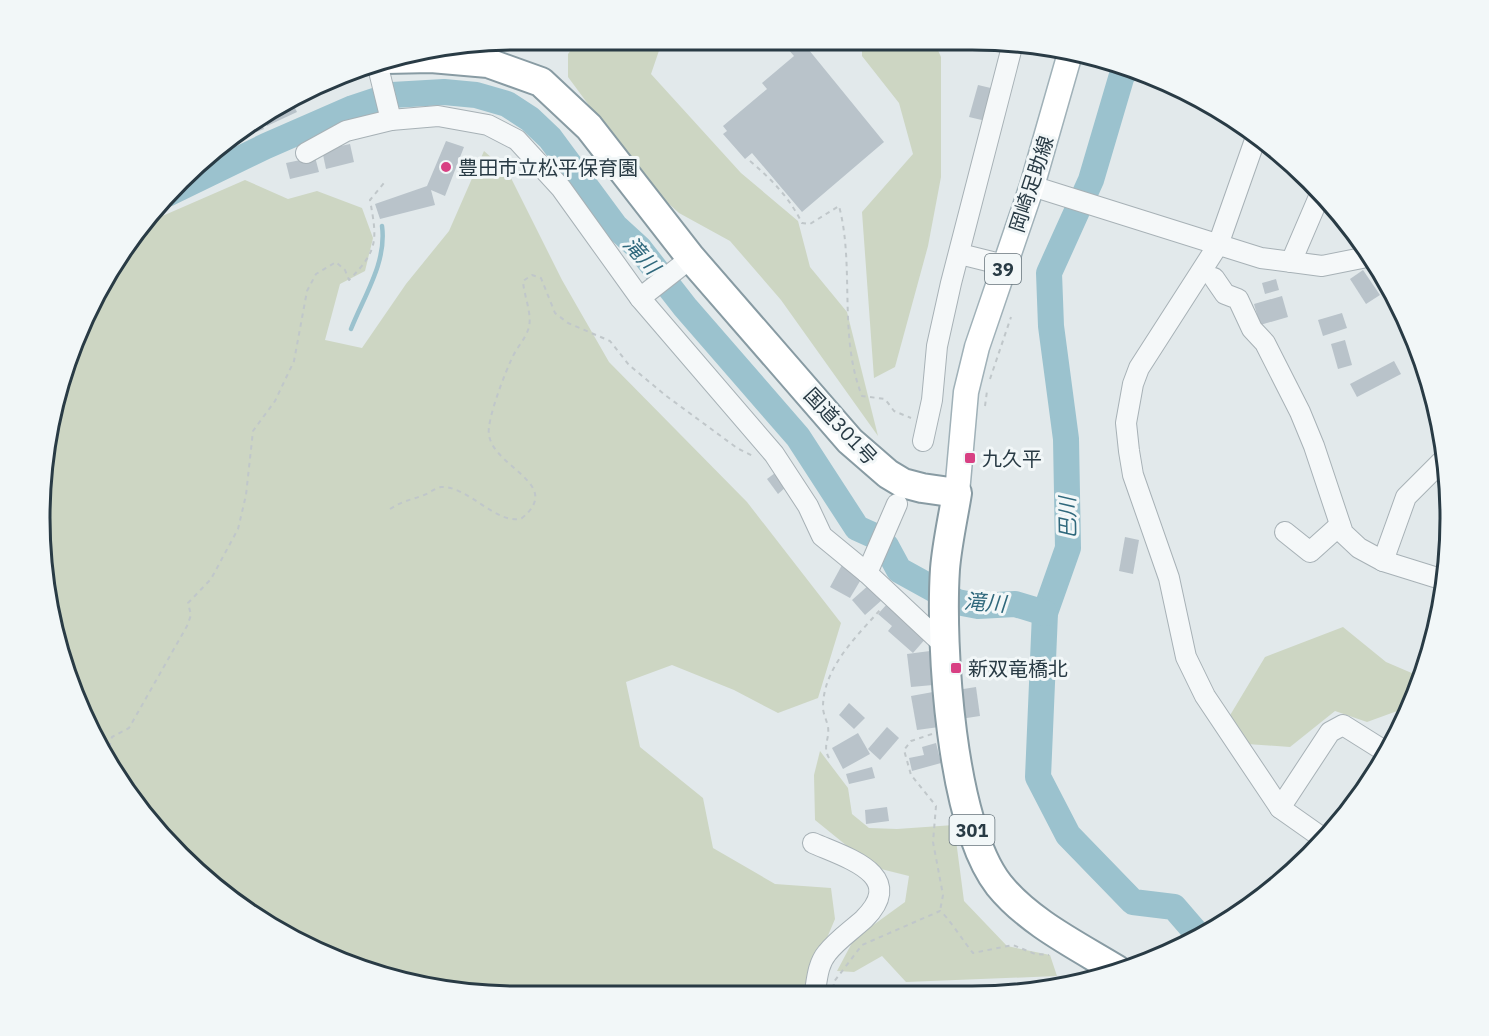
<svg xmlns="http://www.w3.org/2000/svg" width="1489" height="1036" viewBox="0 0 1489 1036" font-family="'IBM Plex Sans','Noto Sans JP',sans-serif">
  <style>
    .green { fill: #cdd6c3 }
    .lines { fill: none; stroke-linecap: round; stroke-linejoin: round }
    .stream { stroke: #9bc2ce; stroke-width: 4.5 }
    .river { stroke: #9bc2ce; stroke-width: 26 }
    .building { fill: #b9c3ca }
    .minor-casing { stroke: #a7b1b6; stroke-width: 22 }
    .major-casing { stroke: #a0b1b8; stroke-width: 27 }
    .highway-casing { stroke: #889ba3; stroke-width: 32 }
    .path { stroke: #c0c7ca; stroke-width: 2; stroke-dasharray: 4.5 4.5; stroke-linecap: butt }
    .minor { stroke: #f5f8f9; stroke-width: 20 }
    .major { stroke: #fff; stroke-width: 24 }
    .highway { stroke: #fff; stroke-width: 28 }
    .poi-dot { fill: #d84083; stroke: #f2f7f8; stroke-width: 2 }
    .labels { text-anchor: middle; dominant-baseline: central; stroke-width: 6; stroke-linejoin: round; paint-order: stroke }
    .shield { fill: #f2f7f8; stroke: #65737b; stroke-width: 1.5 }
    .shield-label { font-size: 18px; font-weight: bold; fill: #293b45 }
    .poi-label { font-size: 20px; fill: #293b45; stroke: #f2f7f8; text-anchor: start }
    .street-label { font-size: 20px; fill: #293b45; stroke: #f2f7f8 }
    .water-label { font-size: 21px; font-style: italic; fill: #2f687c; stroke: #f2f7f8 }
    .rim { fill: none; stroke: #293b45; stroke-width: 3 }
  </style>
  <rect width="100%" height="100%" fill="#e2e9eb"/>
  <!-- green -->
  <g class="green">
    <polygon points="579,39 663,39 651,74 741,173 798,221 810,267 847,312 878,436 781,300 730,241 679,213 648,185 568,77 568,54"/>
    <polygon points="862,39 933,39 941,57 941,177 928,246 895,367 874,378 862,212 913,154 899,103 862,56"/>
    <polygon points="484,151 508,172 562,280 609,362 747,502 841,623 818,698 778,713 734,690 672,665 626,682 640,747 703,798 713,848 775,884 831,888 835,919 802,997 518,997 424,988 334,960 252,916 179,856 89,730 48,611 43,456 76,334 144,224 245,180 288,199 317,191 362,208 373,238 365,271 340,284 325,340 362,348 406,284 449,231"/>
    <polygon points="1343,627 1386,662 1421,677 1411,706 1367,722 1335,711 1290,747 1247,744 1229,717 1265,657"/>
    <polygon points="820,751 848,788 852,814 869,828 897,829 954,825 964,901 1007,946 1050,955 1057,976 906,982 882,956 854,972 837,971 854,939 905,902 909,876 873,867 815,820 814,775"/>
  </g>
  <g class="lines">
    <!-- stream -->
    <path class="stream" d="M351,329C364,296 387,262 382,226"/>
    <!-- river -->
    <g class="river">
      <polyline points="1127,70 1122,75 1091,180 1049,273 1051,326 1066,439 1068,548 1045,613 1038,777 1068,835 1133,902 1174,907 1199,936"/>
      <polyline points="167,194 266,146 353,108 392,95 444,92 476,95 507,104 530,119 550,138 615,226 639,248 685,307 798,437 857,528 877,537 886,546 899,570 957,602 978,606 1015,604 1045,613"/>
    </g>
  </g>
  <!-- building -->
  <g class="building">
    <polygon points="779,39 800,39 884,142 802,212 752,153 745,159 723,134 727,131 723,126 767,89 762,83 794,56"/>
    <polygon points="978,85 995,89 986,121 969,117"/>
    <polygon points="292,102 297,112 267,126 262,115"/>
    <polygon points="260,119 264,129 241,138 239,131"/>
    <polygon points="446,141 464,147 445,196 431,190 435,205 380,219 375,204 427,186"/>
    <polygon points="350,144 354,162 326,169 322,150"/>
    <polygon points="315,157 319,172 290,179 286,163"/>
    <polygon points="1363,270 1380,295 1366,304 1350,279"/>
    <polygon points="1276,279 1279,290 1265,294 1262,283"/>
    <polygon points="1387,285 1393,296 1405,319 1395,321"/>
    <polygon points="1282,296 1288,317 1260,325 1254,304"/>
    <polygon points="1342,313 1347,328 1323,336 1318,320"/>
    <polygon points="1345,340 1352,365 1338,369 1331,344"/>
    <polygon points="1394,361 1401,374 1357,397 1350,384"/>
    <polygon points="775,473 786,487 778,494 767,479"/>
    <polygon points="1125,537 1139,540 1133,574 1119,571"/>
    <polygon points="842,565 863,576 850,598 830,587"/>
    <polygon points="870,584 883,599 865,615 852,600"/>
    <polygon points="888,603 927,637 913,653 888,631 892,626 878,614"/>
    <polygon points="930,651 933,685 911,687 907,654"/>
    <polygon points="976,687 980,716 960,719 957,690"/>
    <polygon points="933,692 939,727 917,730 911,696"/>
    <polygon points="849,703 865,718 854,729 839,715"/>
    <polygon points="887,727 899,738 880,760 868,749"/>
    <polygon points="858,733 870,754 843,769 832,748"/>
    <polygon points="936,743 941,763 912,771 909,758 924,755 922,747"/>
    <polygon points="872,767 875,778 849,784 846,774"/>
    <polygon points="887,807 889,821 866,824 865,810"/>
  </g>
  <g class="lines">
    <!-- minor casing -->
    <g class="minor-casing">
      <g id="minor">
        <polyline points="377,63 391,120"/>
        <polyline points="1255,140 1218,245 1139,368 1133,384 1126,423 1129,451 1133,475 1169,578 1186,657 1205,696 1280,808 1324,839"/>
        <polyline points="306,153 346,131 391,120 438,116 488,125 517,140 561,188 640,298 774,454 808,506 822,536 867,573 945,646"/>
        <polyline points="1032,186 1261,258 1322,266 1372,256"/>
        <polyline points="960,254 1004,265"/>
        <polyline points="1291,262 1318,199 1327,200"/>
        <polyline points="1214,278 1225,294 1238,299 1252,329 1265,343 1300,412 1314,446 1343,533 1359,548 1383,561"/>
        <polyline points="640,298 691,258"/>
        <polyline points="923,441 932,400 937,346 951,283 1013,43"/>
        <polyline points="1285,532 1310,552 1340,525"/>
        <polyline points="867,573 897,504"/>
        <polyline points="1444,580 1383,561 1406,497 1444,459"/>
        <polyline points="1280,808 1330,732 1343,725 1386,752"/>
        <path d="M813,843C847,858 908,875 864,919C852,930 837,940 827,953C817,965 817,982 814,997"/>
      </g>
    </g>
    <!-- major casing -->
    <g class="major-casing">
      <polyline id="major" points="957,493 966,392 977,347 1032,186 1071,50"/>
    </g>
    <!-- highway casing -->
    <g class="highway-casing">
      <path id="highway" d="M386,59L431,58L488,63L541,82L589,127L691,258L850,441L888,474L903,483L922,488L957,493C953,518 947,544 945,569C940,646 951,824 999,885C1029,922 1076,945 1117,970"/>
    </g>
    <!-- path -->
    <g class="path">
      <path d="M750,161C772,180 789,197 802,223L810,224L839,206C855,266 838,336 862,396L885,399L894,411L911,418"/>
      <polyline points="990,379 1011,317"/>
      <polyline points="985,406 987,391"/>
      <path d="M390,509C402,501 411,500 424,495C430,493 435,488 441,487C467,485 499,527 522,518C564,484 494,468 489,435C486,421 506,370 513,356C518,346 526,338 529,327C532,313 524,296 523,281L532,275L541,278L555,313L568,323L610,341L629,365L665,395L737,448L753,456"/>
      <polyline points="932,734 911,741 904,750 911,775 936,806 933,842 943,895 940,911"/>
      <path d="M107,756L112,737L129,728L187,626L191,615L188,603L211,579L238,529L246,495L253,431L275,401L294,361L307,291L316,274L336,262L345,270L349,280C379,250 377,239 370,200L384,183"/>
      <path d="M829,758C822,746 830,739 828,727C827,721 824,716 823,709C822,669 856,637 880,610"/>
      <path d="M838,997L833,983L862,945L940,911C946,914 966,945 973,953L1013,945L1035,954L1049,955"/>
    </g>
    <!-- minor -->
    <use href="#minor" class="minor"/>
    <!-- major -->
    <use href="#major" class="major"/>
    <!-- highway -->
    <use href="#highway" class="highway"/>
  </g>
  <!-- markers -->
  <g class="poi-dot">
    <circle cx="446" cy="167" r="6"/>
    <rect x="964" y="452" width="12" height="12" rx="3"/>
    <rect x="950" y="662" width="12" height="12" rx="3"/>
  </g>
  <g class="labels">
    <!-- shield labels -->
    <g class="shield">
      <rect x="985" y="254" width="36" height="30" rx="4.5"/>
      <rect x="949.5" y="815" width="45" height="30" rx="4.5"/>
    </g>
    <g class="shield-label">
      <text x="1003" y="269">39</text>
      <text x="972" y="830">301</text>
    </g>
    <!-- poi labels -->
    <g class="poi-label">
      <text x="458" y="167">豊田市立松平保育園</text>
      <text x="982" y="458">九久平</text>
      <text x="968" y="668">新双竜橋北</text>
    </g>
    <!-- street labels -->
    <g class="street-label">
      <text transform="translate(1031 184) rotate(-72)">岡崎足助線</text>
      <text transform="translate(841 426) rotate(47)">国道301号</text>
    </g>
    <!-- water labels -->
    <g class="water-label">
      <text transform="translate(642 255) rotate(48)">滝川</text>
      <text transform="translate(1067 518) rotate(-91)">巴川</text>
      <text transform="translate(985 602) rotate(4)">滝川</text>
    </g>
  </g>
  <!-- crop -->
  <path d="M0 0H1489V1036H0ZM518 50H972A468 468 0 0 1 1440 518V518A468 468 0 0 1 972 986H518A468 468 0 0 1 50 518V518A468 468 0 0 1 518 50Z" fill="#f2f7f8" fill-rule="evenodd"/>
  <path class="rim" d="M518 50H972A468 468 0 0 1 1440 518V518A468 468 0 0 1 972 986H518A468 468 0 0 1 50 518V518A468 468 0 0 1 518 50Z"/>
</svg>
